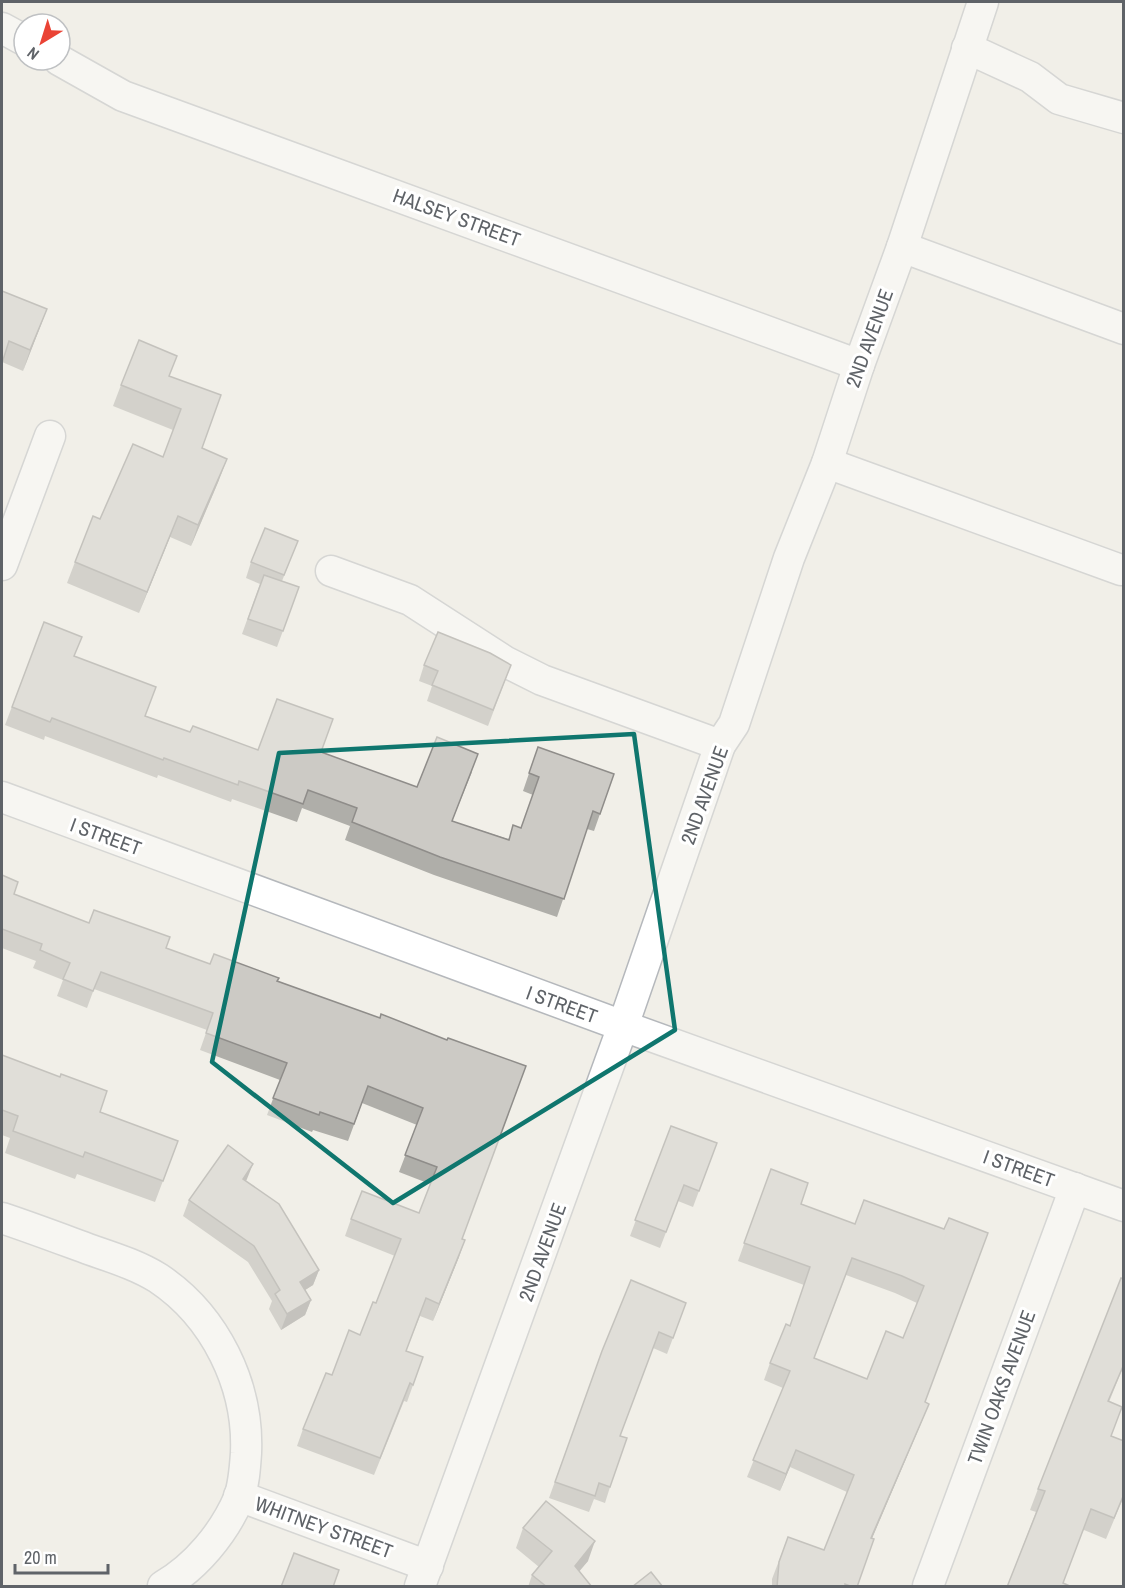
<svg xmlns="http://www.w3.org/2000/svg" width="1125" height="1588" viewBox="0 0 1125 1588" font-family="'Archivo Narrow',sans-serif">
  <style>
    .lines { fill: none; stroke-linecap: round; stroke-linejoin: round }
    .minor-casing { stroke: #b5b8bc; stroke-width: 33 }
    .minor { stroke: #fff; stroke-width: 30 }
    .wall { fill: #afaea9; fill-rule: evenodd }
    .shaded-wall { fill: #8f8d8a }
    .building { fill: #cccac5; stroke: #8f8d8a; stroke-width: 1.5; fill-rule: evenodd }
    .marked { fill: none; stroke: #0f766e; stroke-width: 4.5; stroke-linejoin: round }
    .labels { text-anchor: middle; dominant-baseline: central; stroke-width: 6; stroke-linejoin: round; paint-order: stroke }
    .street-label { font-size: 20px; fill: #5f6368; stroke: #fff }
  </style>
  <rect width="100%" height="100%" fill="#f1efe8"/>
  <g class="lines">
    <!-- minor casing -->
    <g class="minor-casing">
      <g id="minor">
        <polyline points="2,28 24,40"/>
        <polyline points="967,48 1030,77 1059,99 1124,118"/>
        <polyline points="59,60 123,96 859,365"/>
        <polyline points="902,247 1124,329"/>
        <polyline points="827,463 1121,570"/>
        <polyline points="2,565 50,436"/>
        <polyline points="331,571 410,600 506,662 542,680 720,745"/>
        <polyline points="2,797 623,1026 1124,1206"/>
        <path d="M2,1218C32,1228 61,1239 91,1250C114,1258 137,1265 158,1278C215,1316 249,1385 246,1453C245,1468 244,1484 239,1498C224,1533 196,1567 163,1586"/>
        <polyline points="239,1496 428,1566"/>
        <polyline points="420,1586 623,1026 720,745 734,724 789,558 827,463 859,365 902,247 983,2"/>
        <polyline points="928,1586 1075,1188"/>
      </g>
    </g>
    <!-- minor -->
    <use href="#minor" class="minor"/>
  </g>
  <!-- wall -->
  <g class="wall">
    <polygon points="2,291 47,309 23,371 2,362"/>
    <polygon points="169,377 202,448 219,480 191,546 170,537 139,613 67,583 75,562 100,519 163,457 173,430 113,406 121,385"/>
    <polygon points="298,541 282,581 299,587 277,647 242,634 260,584 246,578 251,562"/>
    <polygon points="44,622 75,656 146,716 190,732 258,750 321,752 417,787 472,772 452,821 508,839 521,828 533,795 523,791 538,747 614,774 594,831 587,829 557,917 434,875 345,840 350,826 302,808 297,822 232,799 231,802 158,775 157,778 45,736 44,740 5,725"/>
    <polygon points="424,665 511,665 488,726 427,701 432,686 419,681"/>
    <polygon points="2,875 14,894 89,923 166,948 210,964 277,981 380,1018 447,1040 462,1239 459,1257 433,1321 420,1316 406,1351 423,1357 407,1402 404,1401 374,1475 297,1446 303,1429 332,1375 360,1335 376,1303 395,1256 345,1236 351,1219 419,1213 430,1184 399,1172 417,1125 362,1103 348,1141 313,1130 312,1132 267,1115 280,1080 200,1050 207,1030 94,989 87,1008 57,996 63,980 33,968 36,961 2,948"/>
    <polygon points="2,1055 100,1112 178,1141 155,1202 77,1174 75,1179 5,1153 10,1138 2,1135"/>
    <polygon points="671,1126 717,1143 693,1207 678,1201 660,1248 630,1236"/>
    <path d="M771,1169L801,1204L855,1224L944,1229L922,1421L872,1538L857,1587H772V1579L788,1537L824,1550L847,1492L790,1467L780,1491L747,1477L783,1388L764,1380L770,1363L790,1326L804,1285L738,1261ZM846,1275L895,1293L917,1303L903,1338L867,1379L814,1358Z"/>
    <polygon points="247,1179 246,1181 319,1270 313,1285 305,1290 311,1300 305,1315 281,1330 269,1309 272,1301 248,1262 183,1216 189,1200"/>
    <polygon points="686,1303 667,1354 653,1348 620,1436 610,1487 605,1503 594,1499 589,1512 549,1498 602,1351"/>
    <polygon points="1124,1365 1109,1402 1112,1436 1124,1441 1124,1496 1106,1539 1084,1530 1007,1587 1036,1512 1030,1510 1038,1489"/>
    <polygon points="523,1528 588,1561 579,1571 592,1587 528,1587 532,1575 539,1567 516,1548"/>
  </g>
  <!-- shaded-wall -->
  <g class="shaded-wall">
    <polygon points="47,309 39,330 23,371 30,350"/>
    <polygon points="227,459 219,480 191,546 198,525"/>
    <polygon points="178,516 170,537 139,613 147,592"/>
    <polygon points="253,1164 247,1179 237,1194 243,1179"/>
    <polygon points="465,1240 459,1257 433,1321 439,1304"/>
    <polygon points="319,1270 313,1285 294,1297 300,1282"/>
    <polygon points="311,1300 305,1315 281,1330 287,1314"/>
    <polygon points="929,1404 922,1421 865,1555 871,1538"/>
    <polygon points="796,1450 790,1467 780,1491 786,1474"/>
    <polygon points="595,1541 588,1561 567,1586 575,1566"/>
  </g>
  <!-- building -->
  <g class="building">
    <polygon points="2,291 47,309 30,350 9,341 2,363"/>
    <polygon points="139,340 177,356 169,376 221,395 202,448 227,459 198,525 178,516 147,592 75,562 93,516 100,519 133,444 163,457 181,409 121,385"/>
    <polygon points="265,528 298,541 284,575 251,562"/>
    <polygon points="264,575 299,587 283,631 248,619"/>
    <polygon points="44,622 82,637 74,656 156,687 145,716 190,732 193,726 258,750 277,699 333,719 321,752 417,787 437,737 478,754 452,821 509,840 513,825 521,828 539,777 529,773 538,747 614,774 600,814 593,811 564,899 440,857 352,822 357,808 308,790 303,804 239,781 238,785 164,758 163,760 52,718 50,722 12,707"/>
    <polygon points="438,632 490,653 511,665 493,710 432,685 438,671 424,665"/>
    <polygon points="2,875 18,882 14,894 89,923 94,910 170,937 166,948 210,964 214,954 279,978 277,981 380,1018 381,1014 447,1040 448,1038 526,1066 462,1239 465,1240 439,1304 426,1298 406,1351 423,1357 413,1385 410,1383 380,1458 303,1429 326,1373 332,1375 349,1330 360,1335 373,1302 376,1303 401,1239 351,1219 362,1191 419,1213 437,1167 405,1155 423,1108 368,1086 354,1124 320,1112 319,1115 273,1098 287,1063 206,1033 213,1013 101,972 93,991 63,979 70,963 40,950 42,944 2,929"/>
    <polygon points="2,1055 60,1077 61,1074 107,1091 100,1112 178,1141 163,1181 85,1152 83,1157 13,1131 18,1116 2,1110"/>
    <polygon points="671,1126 717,1143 699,1191 684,1185 666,1232 635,1220"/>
    <polygon points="228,1145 253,1164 243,1179 279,1204 319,1270 300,1282 311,1300 287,1314 275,1294 280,1290 254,1246 189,1200"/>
    <path d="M771,1169L808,1183L801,1204L855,1224L864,1200L944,1229L949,1218L988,1233L925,1402L929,1404L871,1538L874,1539L857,1587H853L845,1584V1587H777L779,1562L788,1537L824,1550L854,1475L796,1450L786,1474L753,1460L790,1371L770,1363L786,1324L790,1326L810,1267L744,1243ZM852,1258L902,1276L924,1286L903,1338L886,1331L867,1379L814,1358Z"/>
    <polygon points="1121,1278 1124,1279 1124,1364 1108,1401 1122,1407 1111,1436 1124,1441 1124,1494 1114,1518 1091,1509 1063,1583 1072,1587 1007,1587 1045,1491 1038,1489"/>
    <polygon points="631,1280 686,1303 673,1338 659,1332 620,1436 627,1438 610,1487 599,1483 595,1496 555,1482 602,1351"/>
    <polygon points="546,1501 595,1541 575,1566 592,1587 547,1587 532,1575 552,1551 523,1528"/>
    <polygon points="294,1553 339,1570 333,1587 281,1587"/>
    <polygon points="651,1572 663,1587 632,1587"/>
  </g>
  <!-- marked area -->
  <path d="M0 0H1125V1588H0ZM634,734L675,1030L393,1203L212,1062L279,753Z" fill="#f1efe8" fill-opacity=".55" fill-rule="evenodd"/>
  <path class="marked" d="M634,734L675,1030L393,1203L212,1062L279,753Z"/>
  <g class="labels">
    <!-- street labels -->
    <g class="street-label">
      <text transform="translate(457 217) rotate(20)">HALSEY STREET</text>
      <text transform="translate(869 338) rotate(-70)">2ND AVENUE</text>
      <text transform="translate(704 795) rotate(-70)">2ND AVENUE</text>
      <text transform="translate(106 836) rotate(20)">I STREET</text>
      <text transform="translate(562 1004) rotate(20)">I STREET</text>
      <text transform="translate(1019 1168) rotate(20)">I STREET</text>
      <text transform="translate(542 1252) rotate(-70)">2ND AVENUE</text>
      <text transform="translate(1001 1387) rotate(-70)">TWIN OAKS AVENUE</text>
      <text transform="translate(324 1527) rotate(20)">WHITNEY STREET</text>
    </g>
  </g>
  <!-- border -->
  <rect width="1125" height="1588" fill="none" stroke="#5f6368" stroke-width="6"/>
  <!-- north arrow -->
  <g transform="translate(42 42) rotate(218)"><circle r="28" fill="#ffffff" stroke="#bfc1c3" stroke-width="1.5"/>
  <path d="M0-4.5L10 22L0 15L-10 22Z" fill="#ea4335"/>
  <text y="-9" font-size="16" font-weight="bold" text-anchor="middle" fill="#5f6368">N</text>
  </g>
  <!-- scale -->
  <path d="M15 1564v9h93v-9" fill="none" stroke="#5f6368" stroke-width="3"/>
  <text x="24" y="1564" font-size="18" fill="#5f6368" stroke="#ffffff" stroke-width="4.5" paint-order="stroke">20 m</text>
</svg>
